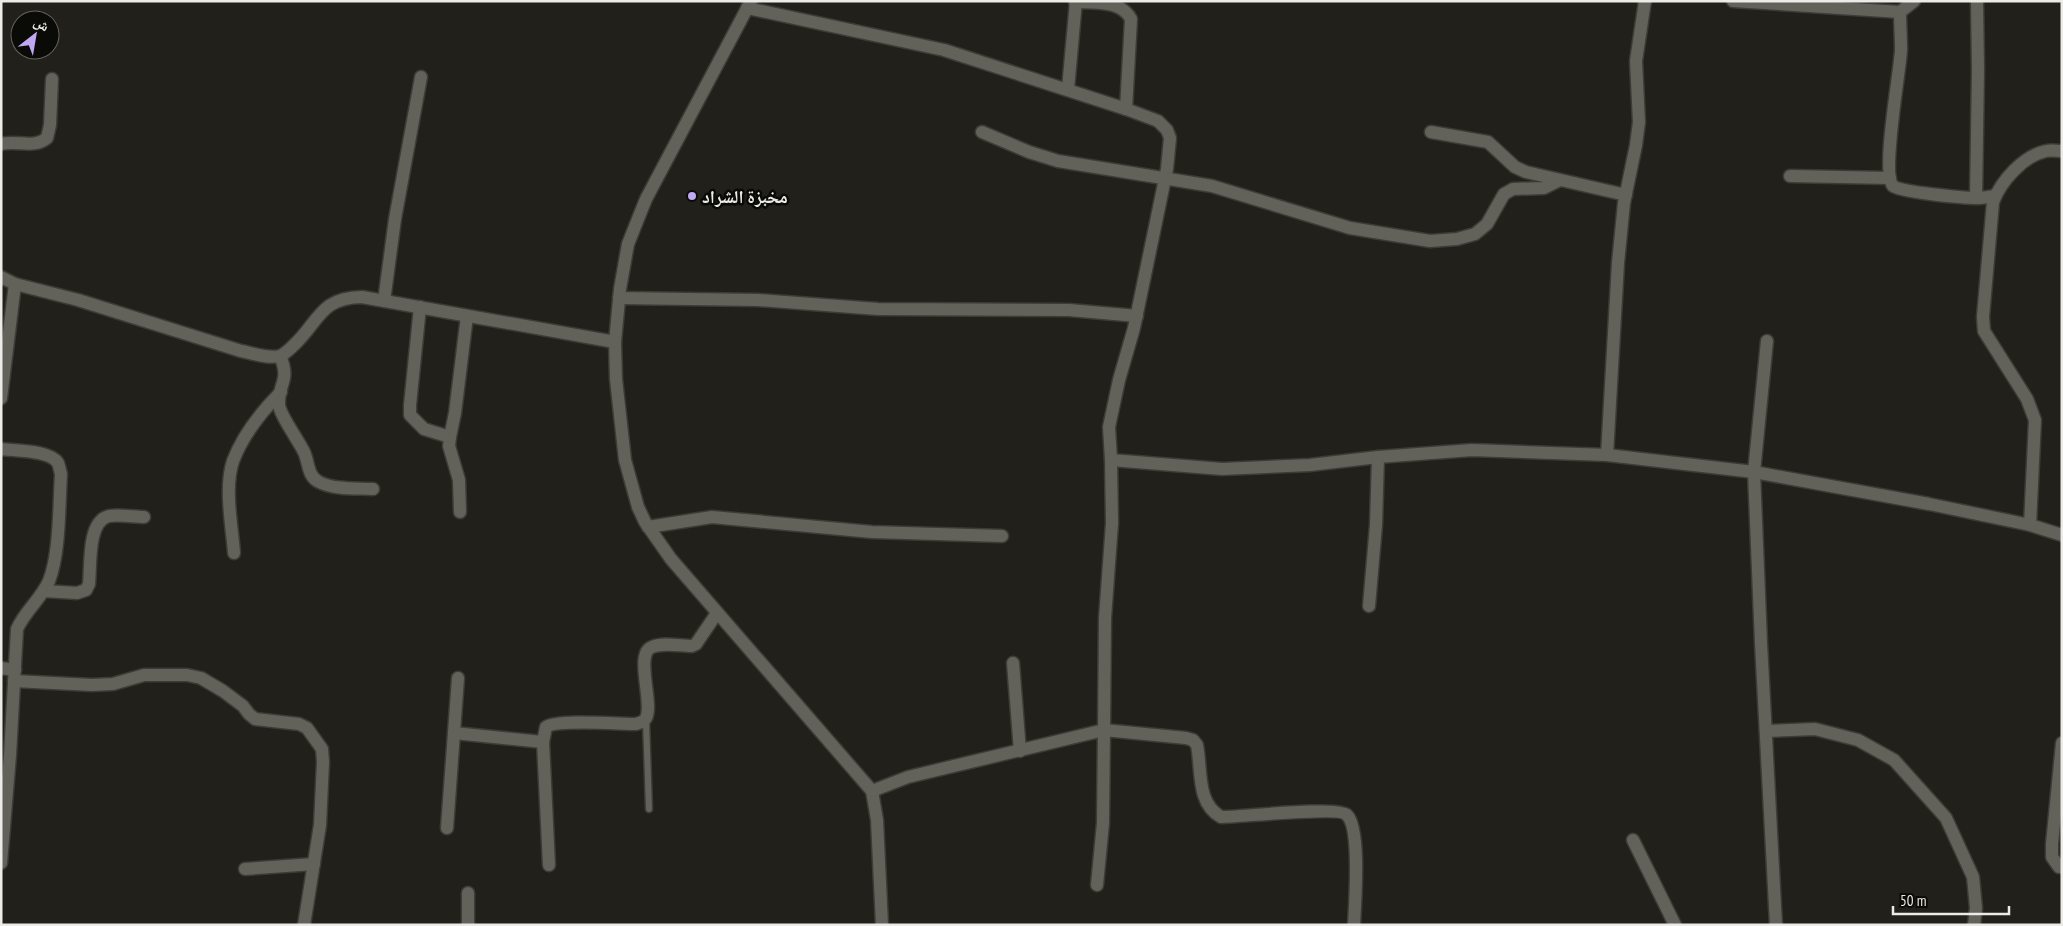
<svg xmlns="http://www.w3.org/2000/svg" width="2063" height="926" viewBox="0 0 2063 926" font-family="'PT Sans Narrow','Noto Naskh Arabic',sans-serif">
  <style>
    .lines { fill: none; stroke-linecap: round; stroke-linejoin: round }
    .service-casing { stroke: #3c3c37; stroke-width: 9 }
    .minor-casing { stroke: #3c3c37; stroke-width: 15 }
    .service { stroke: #62615a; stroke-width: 6 }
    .minor { stroke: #62615a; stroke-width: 12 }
    .poi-dot { fill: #c1a8f3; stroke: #0a0a07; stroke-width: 2 }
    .labels { text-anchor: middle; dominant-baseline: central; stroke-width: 5; stroke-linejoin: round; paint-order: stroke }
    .poi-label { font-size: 18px; font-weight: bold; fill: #ecebe7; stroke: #0a0a07; text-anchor: start }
  </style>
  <rect width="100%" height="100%" fill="#21201a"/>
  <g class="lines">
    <!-- service casing -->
    <g class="service-casing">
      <polyline id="service" points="646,720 649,809"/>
    </g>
    <!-- minor casing -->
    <g class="minor-casing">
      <g id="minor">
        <polyline points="751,1 646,199 628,244 620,289 615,342 616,379 625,460 638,507 645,522 671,559 872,791 877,820 882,925"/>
        <path d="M1733,1L1900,12C1900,24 1901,37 1901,50C1900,72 1881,173 1893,186C1898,192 1965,198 1976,198C1982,198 1989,197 1995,196"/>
        <path d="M1075,2C1095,3 1121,0 1131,19L1126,109"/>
        <polyline points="747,8 944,50 1126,109 1158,121 1167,130 1170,138 1167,169 1134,328 1119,380 1109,427 1111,460 1222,469 1310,465 1378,457 1472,450 1607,455 1754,472 1929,504 2030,525 2062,535"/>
        <polyline points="1900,12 1914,1"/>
        <polyline points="1068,89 1076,1"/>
        <polyline points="982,132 1029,152 1058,161 1212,186 1350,228 1430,241 1457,239 1475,234 1487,224 1504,194 1513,189 1544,188 1560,180"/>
        <polyline points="1431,132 1488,142 1515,167 1526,172 1626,195"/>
        <path d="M1,144C17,140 34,149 47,138L50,125L52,79"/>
        <polyline points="1790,176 1890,178"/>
        <polyline points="1976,198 1978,70 1977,1"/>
        <path d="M1,277L15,284L78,300L241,351C252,353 268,359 280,356C285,354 291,348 295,344C320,320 320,298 362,297L615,342"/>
        <polyline points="619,298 758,300 878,309 1069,310 1137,316"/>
        <polyline points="384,301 395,219 421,77"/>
        <polyline points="420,307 410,405 410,415 424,429 450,437 449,446 459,480 460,512"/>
        <polyline points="1767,341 1754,472 1761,643 1776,925"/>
        <path d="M280,356C291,381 278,383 279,404C279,414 299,441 304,452C309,462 307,476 319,482C335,490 356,488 373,489"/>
        <polyline points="1,398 15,284"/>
        <polyline points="450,437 455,413 467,316"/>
        <path d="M1,449C15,451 50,450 58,463C59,465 60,471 61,474C59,505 60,553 49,581C41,599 25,611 17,629L10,755L1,863"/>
        <polyline points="1607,455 1618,263 1624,203 1636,145 1639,122 1636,61 1645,1"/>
        <path d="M2030,525L2035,420L2027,399L1984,331L1983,317L1993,202C2001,181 2023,156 2046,151C2051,150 2057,151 2062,151"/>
        <polyline points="648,527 712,517 872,532 1002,536"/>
        <path d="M234,553C232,526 224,488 233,461C243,435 262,411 281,392"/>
        <path d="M44,591L77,593L86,590L89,584C91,566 87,521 109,516C119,514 134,517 144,517"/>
        <polyline points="1369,606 1376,525 1378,457"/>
        <polyline points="1013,663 1020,751"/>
        <polyline points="1,668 15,670"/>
        <polyline points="14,681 92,685 113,684 144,675 187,675 201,678 223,691 243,706 249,714 255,719 299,724 307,728 322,749 323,762 320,825 304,925"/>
        <polyline points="1766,731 1815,729 1858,740 1894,760 1946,818 1973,877 1976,908 1974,925"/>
        <polyline points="454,733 543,742"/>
        <polyline points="2062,743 2052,844 2052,857 2059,867 2062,867"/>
        <polyline points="872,791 908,777 1104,730 1105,618 1112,523 1111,460"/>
        <polyline points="447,828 458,678"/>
        <polyline points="1633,840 1675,925"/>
        <path d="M549,865L543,742L546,727C557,719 619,724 636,724C639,723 644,722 646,718C654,703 634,654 652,647C663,642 680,646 692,646L696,644L717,613"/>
        <polyline points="245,869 314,864"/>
        <path d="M1097,885L1103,823L1104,730L1186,738L1193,740L1197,745C1202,770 1196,803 1221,817C1240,817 1339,806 1347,815C1361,829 1355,903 1354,925"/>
        <polyline points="468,893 468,925"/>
      </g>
    </g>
    <!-- service -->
    <use href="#service" class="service"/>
    <!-- minor -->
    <use href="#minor" class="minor"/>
  </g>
  <!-- markers -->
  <circle class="poi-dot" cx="692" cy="196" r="5"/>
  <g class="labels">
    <!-- poi labels -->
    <g class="poi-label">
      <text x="702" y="196">مخبزة الشراد</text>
    </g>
  </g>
  <!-- border -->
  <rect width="2063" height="926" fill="none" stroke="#ecebe7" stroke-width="5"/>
  <!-- north arrow -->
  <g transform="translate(35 35) rotate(31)"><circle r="24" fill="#0a0a07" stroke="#646461"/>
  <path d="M0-4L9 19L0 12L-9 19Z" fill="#c1a8f3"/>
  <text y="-8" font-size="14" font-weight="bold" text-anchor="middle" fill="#ecebe7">ش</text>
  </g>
  <!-- scale -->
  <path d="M1893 906v8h116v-8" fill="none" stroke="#ecebe7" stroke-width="2.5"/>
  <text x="1900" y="906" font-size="15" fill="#ecebe7" stroke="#0a0a07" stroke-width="4" paint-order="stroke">50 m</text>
</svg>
